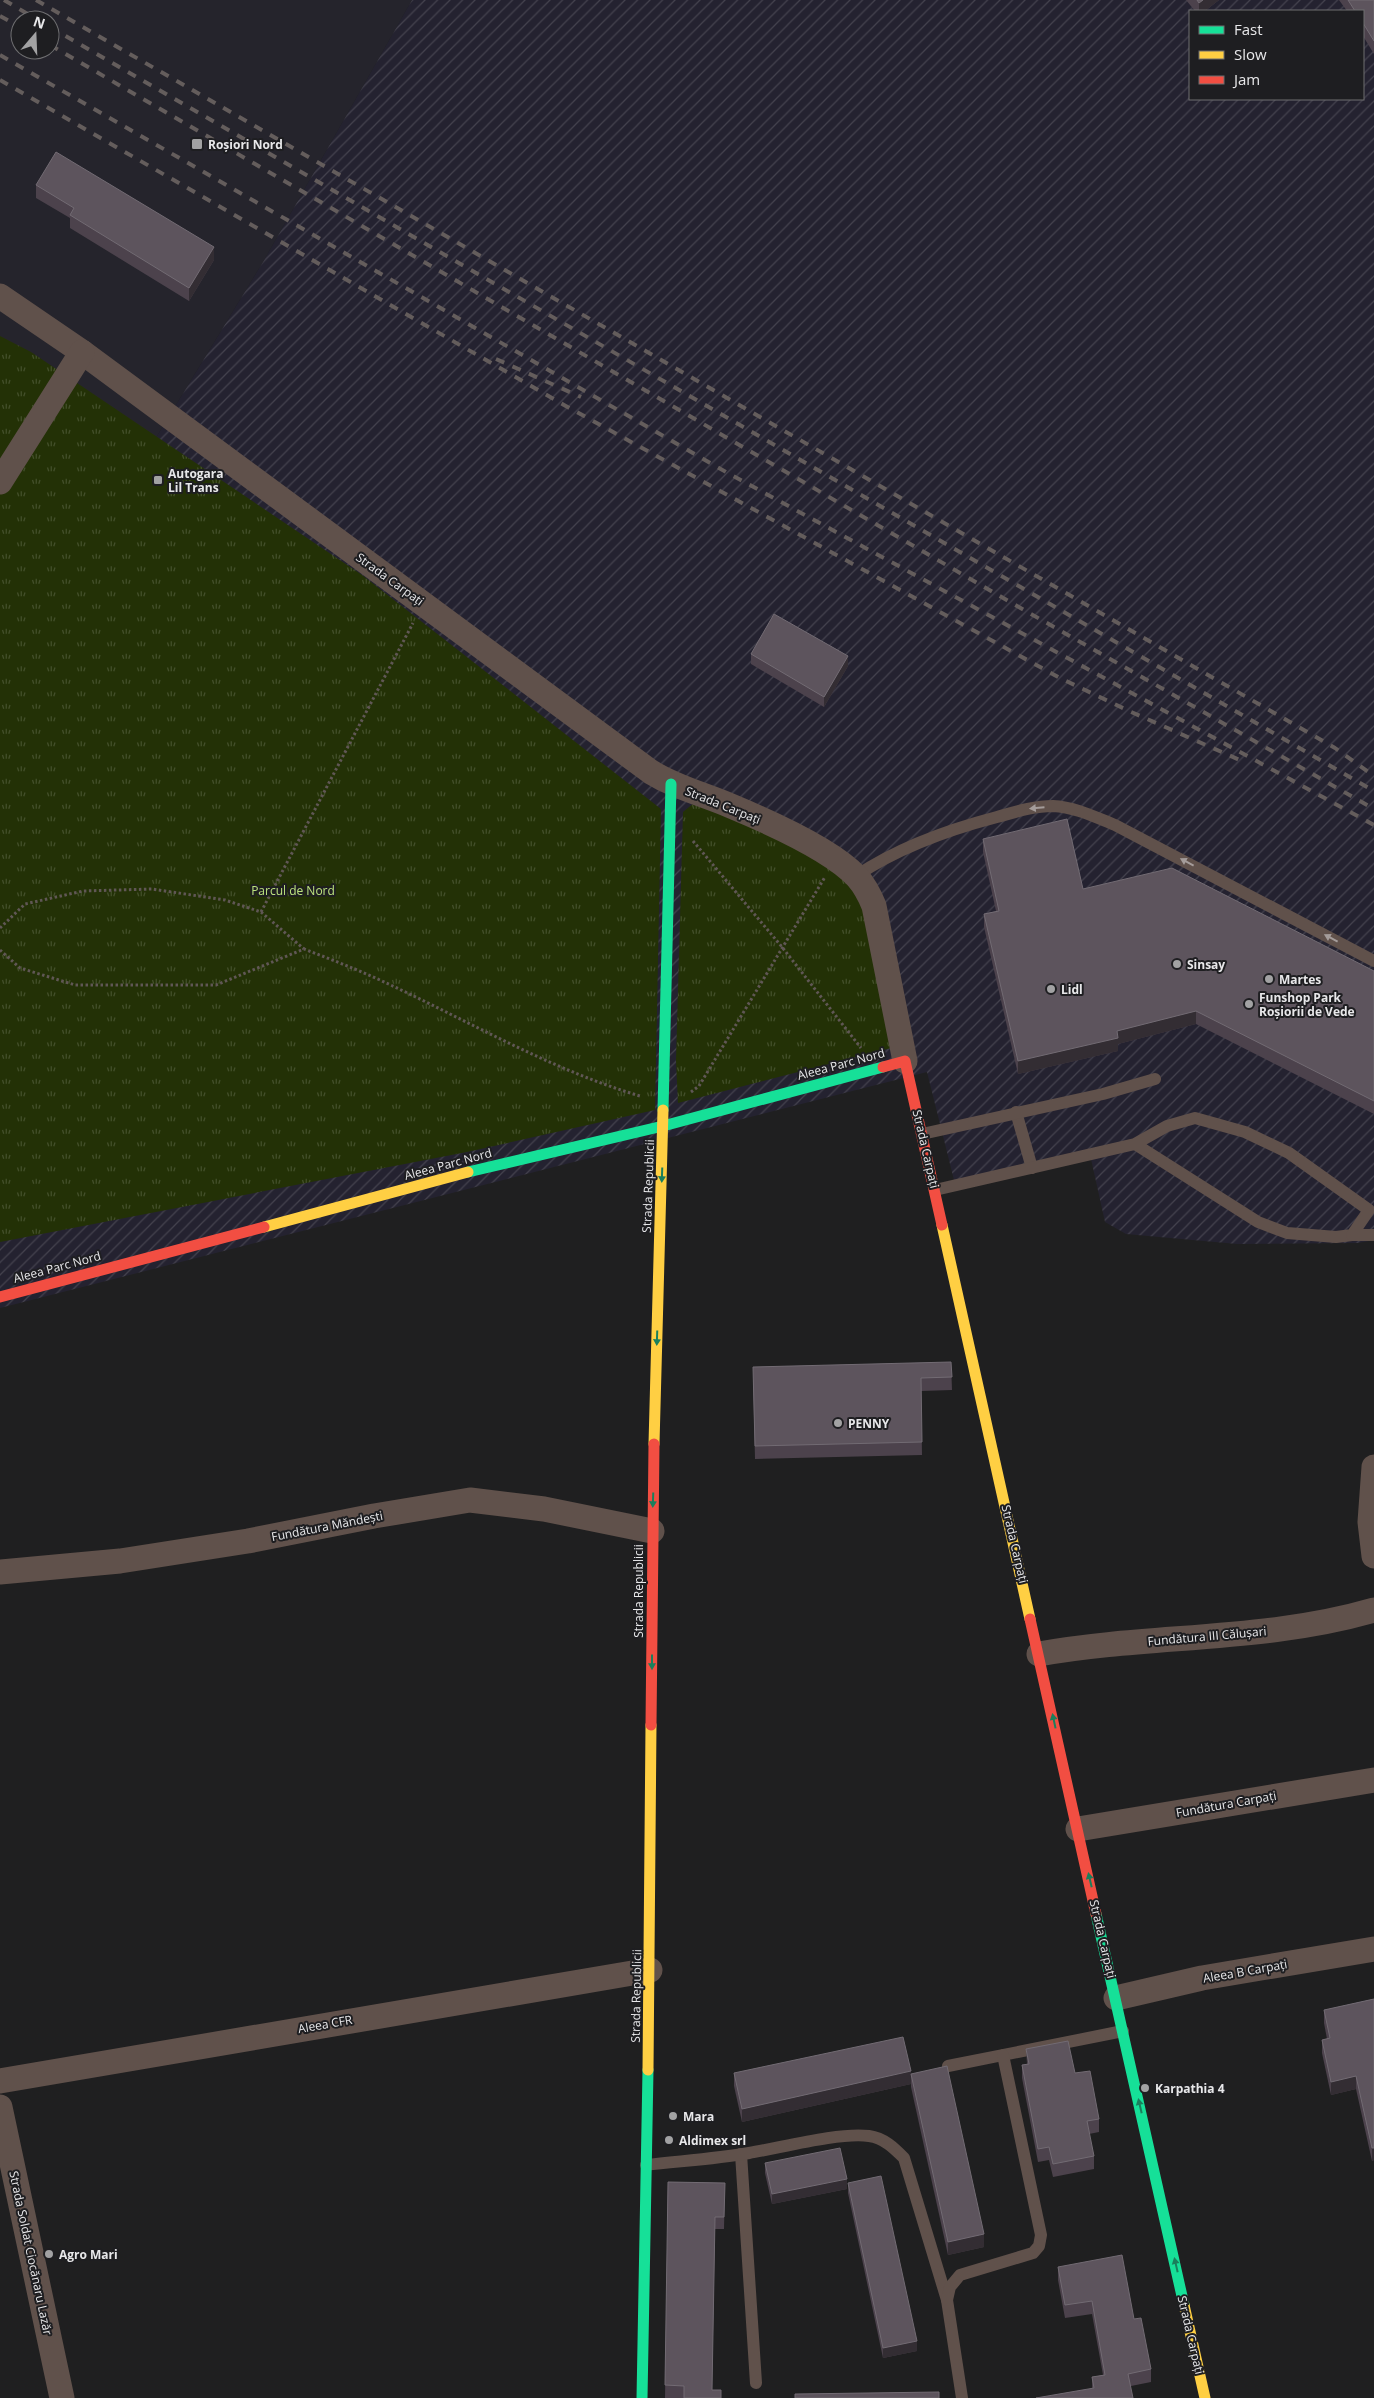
<svg xmlns="http://www.w3.org/2000/svg" width="1374" height="2398" viewBox="0 0 1374 2398" font-family="'Open Sans',sans-serif">
  <style>
    .built { fill: #25242c; fill-rule: evenodd }
    .industrial { fill: url(#industrial-furrows); fill-rule: evenodd }
    .grass { fill: url(#grass-tufts) }
    .lines { fill: none; stroke-linecap: round; stroke-linejoin: round }
    .path { stroke: #605755; stroke-width: 3; stroke-dasharray: 2.5 2.5; stroke-linecap: butt }
    .lane { stroke: #60514b; stroke-width: 12 }
    .street { stroke: #60514b; stroke-width: 25 }
    .fast { stroke: #16e098; stroke-width: 11 }
    .slow { stroke: #ffcf43; stroke-width: 11 }
    .jam { stroke: #f24e42; stroke-width: 11 }
    .rail { stroke: #645d5c; stroke-width: 4; stroke-dasharray: 9 9; stroke-linecap: butt }
    .wall { fill: #4c424c }
    .shaded-wall { fill: #332d33 }
    .building { fill: #5d545d; stroke: #726b73 }
    .oneway { fill: #a49c9a }
    .oneway2 { fill: #1a7f5c }
    .poi-dot { fill: #a2a2a3; stroke: #1e1e21; stroke-width: 2 }
    .labels { text-anchor: middle; dominant-baseline: central; stroke-width: 4; stroke-linejoin: round; paint-order: stroke }
    .poi-label { font-size: 12px; font-weight: bold; fill: #e8e8ea; stroke: #1e1e21; text-anchor: start }
    .street-label { font-size: 12px; fill: #e8e8ea; stroke: #1e1e21 }
    .park-label { font-size: 12px; fill: #bce27e; stroke: #1e1e21 }
  </style>
  <defs>
    <pattern id="industrial-furrows" width="10" height="10" patternUnits="userSpaceOnUse" patternTransform="scale(1.25)"><rect width="10" height="10" fill="#242230"/><path d="M-1 1l2-2M0 10L10 0M9 11l2-2" fill="none" stroke="#44424e"/></pattern>
    <pattern id="grass-tufts" width="24" height="20" patternUnits="userSpaceOnUse" patternTransform="scale(1.25)"><rect width="24" height="20" fill="#233106"/><path d="M3 7l-1-3M5 7V3M7 7l1-3M15 17l-1-3M17 17v-4M19 17l1-3" fill="none" stroke="#434f2a"/></pattern>
  </defs>
  <rect width="100%" height="100%" fill="#1f1f20"/>
  <!-- built -->
  <path class="built" d="M0,0H412L263,262L109,515L0,501ZM20,20H50V50H20Z"/>
  <!-- industrial -->
  <path class="industrial" d="M412,0H1374V1240L1358,1243L1237,1244L1126,1234L1105,1222L1091,1159L954,1180L927,1072L0,1308V501L109,515L263,262ZM1190,11H1363V99H1190Z"/>
  <!-- grass -->
  <g class="grass">
    <polygon points="0,336 31,352 362,575 661,809 655,1110 467,1152 0,1242"/>
    <polygon points="694,803 727,812 831,868 855,891 868,916 895,1047 678,1103 676,1061 683,812"/>
  </g>
  <g class="lines">
    <!-- path -->
    <g class="path">
      <polyline points="693,841 782,947 861,1048"/>
      <polyline points="261,912 413,623"/>
      <polyline points="0,928 25,904 83,891 152,889 225,900 261,912 304,949"/>
      <path d="M0,950L20,968L75,985H216L304,949C330,959 356,969 382,981C467,1020 549,1069 640,1096"/>
      <polyline points="691,1092 699,1086 825,877"/>
    </g>
    <!-- lane -->
    <g class="lane">
      <path d="M856,876C899,847 947,830 997,817C1015,812 1034,806 1053,806C1075,807 1095,817 1115,825L1374,961"/>
      <polyline points="1016,1112 1032,1168"/>
      <polyline points="922,1134 1103,1094 1155,1079"/>
      <polyline points="935,1190 1135,1144 1258,1222 1287,1233 1336,1237 1352,1235 1369,1210 1289,1153 1245,1132 1195,1118 1167,1126 1135,1144"/>
      <polyline points="1352,1235 1374,1235"/>
      <polyline points="948,2066 1123,2031"/>
      <polyline points="741,2154 756,2383"/>
      <path d="M646,2165C680,2161 715,2159 749,2153C780,2148 839,2132 869,2136C884,2138 894,2148 904,2158L947,2300"/>
      <polyline points="962,2398 947,2300 950,2287 960,2275 1033,2253 1039,2246 1041,2235 1003,2055"/>
    </g>
    <!-- street -->
    <g class="street">
      <path d="M0,296L82,352L651,772C677,788 703,794 731,806C767,821 832,850 857,877C865,886 870,896 874,906L905,1061"/>
      <polyline points="0,482 82,352"/>
      <polyline points="1374,1467 1370,1522 1374,1556"/>
      <polyline points="0,1572 120,1561 248,1541 374,1516 470,1500 544,1509 652,1531"/>
      <path d="M1039,1654C1151,1634 1264,1642 1374,1610"/>
      <polyline points="1078,1829 1374,1780"/>
      <polyline points="1116,1998 1202,1978 1374,1949"/>
      <polyline points="0,2081 650,1970"/>
      <polyline points="0,2107 62,2398"/>
    </g>
    <!-- fast -->
    <g class="fast">
      <polyline points="663,1110 671,784"/>
      <polyline points="468,1172 663,1126 883,1067"/>
      <polyline points="1096,1914 1184,2305"/>
      <polyline points="642,2398 648,2070"/>
    </g>
    <!-- slow -->
    <g class="slow">
      <polyline points="942,1225 1030,1619"/>
      <polyline points="264,1227 468,1172"/>
      <polyline points="654,1444 663,1110"/>
      <polyline points="648,2070 651,1725"/>
      <polyline points="1184,2305 1205,2398"/>
    </g>
    <!-- jam -->
    <g class="jam">
      <polyline points="883,1067 905,1061 942,1225"/>
      <polyline points="0,1297 264,1227"/>
      <polyline points="1030,1619 1096,1914"/>
      <polyline points="651,1725 654,1444"/>
    </g>
    <!-- rail -->
    <g class="rail">
      <polyline points="4,0 38,20"/>
      <polyline points="36,0 1335,748 1374,776"/>
      <polyline points="0,16 20,27"/>
      <polyline points="50,27 1374,791"/>
      <polyline points="50,45 1017,606 1374,809"/>
      <polyline points="0,55 726,472 1374,825"/>
      <polyline points="0,80 564,405 1060,678 1129,711 1242,761"/>
      <polyline points="496,359 581,397"/>
    </g>
  </g>
  <!-- wall -->
  <g class="wall">
    <polygon points="1186,0 1219,0 1205,11 1195,11"/>
    <polygon points="1339,0 1374,0 1374,54 1363,36 1363,11 1347,11"/>
    <polygon points="36,185 214,260 189,301 70,228 70,218 36,198"/>
    <polygon points="751,654 848,666 824,707 751,664"/>
    <polygon points="983,839 1083,889 1374,971 1374,1114 1196,1024 1118,1044 1118,1051 1018,1074 984,927 984,914 996,911 983,852"/>
    <polygon points="951,1362 952,1390 921,1391 922,1455 755,1459 753,1380"/>
    <polygon points="1374,1999 1374,2160 1372,2161 1356,2089 1331,2095 1322,2053 1322,2040 1327,2039 1324,2023 1324,2010"/>
    <polygon points="1026,2049 1075,2073 1099,2119 1099,2132 1089,2134 1094,2156 1094,2169 1053,2177 1049,2160 1038,2162 1022,2078 1022,2065 1027,2064"/>
    <polygon points="734,2073 911,2084 742,2122 734,2086"/>
    <polygon points="911,2074 984,2247 948,2255 911,2087"/>
    <polygon points="765,2163 847,2189 772,2204 765,2173"/>
    <polygon points="668,2182 725,2183 724,2229 715,2229 712,2390 721,2398 665,2398"/>
    <polygon points="848,2183 917,2351 883,2358 848,2193"/>
    <polygon points="1058,2267 1134,2319 1151,2369 1151,2382 1131,2386 1092,2388 1092,2377 1103,2375 1092,2314 1065,2318 1058,2280"/>
  </g>
  <!-- shaded-wall -->
  <g class="shaded-wall">
    <polygon points="1203,0 1219,0 1205,11 1199,11 1199,3"/>
    <polygon points="214,247 214,260 189,301 189,288"/>
    <polygon points="848,656 848,666 824,707 824,697"/>
    <polygon points="1196,1011 1196,1024 1118,1044 1118,1051 1018,1074 1018,1061 1117,1031"/>
    <polygon points="911,2071 911,2084 742,2122 742,2109"/>
    <polygon points="1356,2076 1356,2089 1331,2095 1331,2082"/>
    <polygon points="1372,2148 1374,2148 1374,2160 1372,2161"/>
    <polygon points="847,2179 847,2189 772,2204 772,2194"/>
    <polygon points="984,2234 984,2247 948,2255 948,2242"/>
    <polygon points="917,2341 917,2351 883,2358 883,2348"/>
  </g>
  <!-- building -->
  <g class="building">
    <polygon points="1197,0 1203,0 1199,3"/>
    <polygon points="1348,0 1374,0 1374,41 1363,23 1363,11 1355,11"/>
    <polygon points="56,152 214,247 189,288 70,215 74,208 36,185"/>
    <polygon points="774,614 848,656 824,697 751,654"/>
    <polygon points="1067,819 1083,889 1172,868 1374,971 1374,1101 1196,1011 1117,1031 1118,1038 1018,1061 984,914 999,911 983,839"/>
    <polygon points="951,1362 952,1377 921,1378 922,1442 755,1446 753,1367"/>
    <polygon points="1374,1999 1374,2148 1372,2148 1356,2076 1331,2082 1322,2040 1330,2038 1324,2010"/>
    <polygon points="903,2037 911,2071 742,2109 734,2073"/>
    <polygon points="1068,2041 1075,2073 1090,2071 1099,2119 1087,2121 1094,2156 1053,2164 1049,2147 1038,2149 1022,2065 1029,2064 1026,2049"/>
    <polygon points="947,2066 984,2234 948,2242 911,2074"/>
    <polygon points="840,2148 847,2179 772,2194 765,2163"/>
    <polygon points="881,2176 917,2341 883,2348 848,2183"/>
    <polygon points="668,2182 725,2183 724,2217 715,2217 712,2390 721,2390 721,2398 684,2398 684,2386 665,2385"/>
    <polygon points="1122,2255 1134,2319 1141,2318 1151,2369 1128,2374 1133,2398 1036,2398 1094,2388 1092,2377 1105,2375 1092,2301 1065,2305 1058,2267"/>
    <polygon points="939,2392 939,2398 795,2398 795,2394"/>
  </g>
  <!-- one-way arrows -->
  <defs><path id="oneway-solid" d="M-6-.8H1V-3.2L6.5 0L1 3.2V.8H-6Z" transform="scale(1.25)"/></defs>
  <g class="oneway">
    <use href="#oneway-solid" transform="translate(1037 808) rotate(175)"/>
    <use href="#oneway-solid" transform="translate(1187 862) rotate(-152)"/>
    <use href="#oneway-solid" transform="translate(1331 938) rotate(-152)"/>
  </g>
  <g class="oneway2">
    <use href="#oneway-solid" transform="translate(662 1175) rotate(92)"/>
    <use href="#oneway-solid" transform="translate(657 1338) rotate(92)"/>
    <use href="#oneway-solid" transform="translate(653 1500) rotate(92)"/>
    <use href="#oneway-solid" transform="translate(652 1662) rotate(90)"/>
    <use href="#oneway-solid" transform="translate(1054 1721) rotate(-102)"/>
    <use href="#oneway-solid" transform="translate(1090 1880) rotate(-103)"/>
    <use href="#oneway-solid" transform="translate(1140 2106) rotate(-103)"/>
    <use href="#oneway-solid" transform="translate(1176 2265) rotate(-103)"/>
  </g>
  <!-- markers -->
  <g class="poi-dot">
    <rect x="191" y="138" width="12" height="12" rx="2.5"/>
    <rect x="153" y="475" width="10" height="10" rx="2.5"/>
    <circle cx="1177" cy="964" r="5"/>
    <circle cx="1269" cy="979" r="5"/>
    <circle cx="1051" cy="989" r="5"/>
    <circle cx="1249" cy="1004" r="5"/>
    <circle cx="838" cy="1423" r="5"/>
    <circle cx="1145" cy="2088" r="5"/>
    <circle cx="673" cy="2116" r="5"/>
    <circle cx="669" cy="2140" r="5"/>
    <circle cx="49" cy="2254" r="5"/>
  </g>
  <g class="labels">
    <!-- poi labels -->
    <g class="poi-label">
      <text x="208" y="144">Roșiori Nord</text>
      <text x="168" y="473">Autogara<tspan x="168" dy="14">Lil Trans</tspan></text>
      <text x="1187" y="964">Sinsay</text>
      <text x="1279" y="979">Martes</text>
      <text x="1061" y="989">Lidl</text>
      <text x="1259" y="997">Funshop Park<tspan x="1259" dy="14">Roșiorii de Vede</tspan></text>
      <text x="848" y="1423">PENNY</text>
      <text x="1155" y="2088">Karpathia 4</text>
      <text x="683" y="2116">Mara</text>
      <text x="679" y="2140">Aldimex srl</text>
      <text x="59" y="2254">Agro Mari</text>
    </g>
    <!-- street labels -->
    <g class="street-label">
      <text transform="translate(390 579) rotate(36)">Strada Carpați</text>
      <text transform="translate(723 805) rotate(22)">Strada Carpați</text>
      <text transform="translate(841 1064) rotate(-15)">Aleea Parc Nord</text>
      <text transform="translate(926 1149) rotate(77)">Strada Carpați</text>
      <text transform="translate(448 1164) rotate(-15)">Aleea Parc Nord</text>
      <text transform="translate(648 1186) rotate(-88)">Strada Republicii</text>
      <text transform="translate(57 1267) rotate(-15)">Aleea Parc Nord</text>
      <text transform="translate(327 1526) rotate(-11)">Fundătura Măndești</text>
      <text transform="translate(1015 1544) rotate(77)">Strada Carpați</text>
      <text transform="translate(638 1591) rotate(-90)">Strada Republicii</text>
      <text transform="translate(1207 1636) rotate(-5)">Fundătura III Călușari</text>
      <text transform="translate(1226 1804) rotate(-10)">Fundătura Carpați</text>
      <text transform="translate(1103 1939) rotate(77)">Strada Carpați</text>
      <text transform="translate(1245 1971) rotate(-10)">Aleea B Carpați</text>
      <text transform="translate(636 1996) rotate(-89)">Strada Republicii</text>
      <text transform="translate(325 2024) rotate(-10)">Aleea CFR</text>
      <text transform="translate(31 2253) rotate(78)">Strada Soldat Ciocănaru Lazăr</text>
      <text transform="translate(1191 2335) rotate(77)">Strada Carpați</text>
    </g>
    <!-- park labels -->
    <g class="park-label">
      <text x="293" y="890">Parcul de Nord</text>
    </g>
  </g>
  <!-- legend -->
  <rect x="1189" y="10" width="175" height="90" fill="#1e1e21" stroke="#6f6f71"/>
  <rect x="1199" y="26" width="25" height="8" fill="#16e098" stroke="#6f6f71"/>
  <text x="1234" y="35" font-size="15" fill="#e8e8ea">Fast</text>
  <rect x="1199" y="51" width="25" height="8" fill="#ffcf43" stroke="#6f6f71"/>
  <text x="1234" y="60" font-size="15" fill="#e8e8ea">Slow</text>
  <rect x="1199" y="76" width="25" height="8" fill="#f24e42" stroke="#6f6f71"/>
  <text x="1234" y="85" font-size="15" fill="#e8e8ea">Jam</text>
  <!-- north arrow -->
  <g transform="translate(35 35) rotate(19)"><circle r="24" fill="#1e1e21" stroke="#6f6f71"/>
  <path d="M0-4L9 19L0 12L-9 19Z" fill="#a2a2a3"/>
  <text y="-8" font-size="14" font-weight="bold" text-anchor="middle" fill="#e8e8ea">N</text>
  </g>
</svg>
